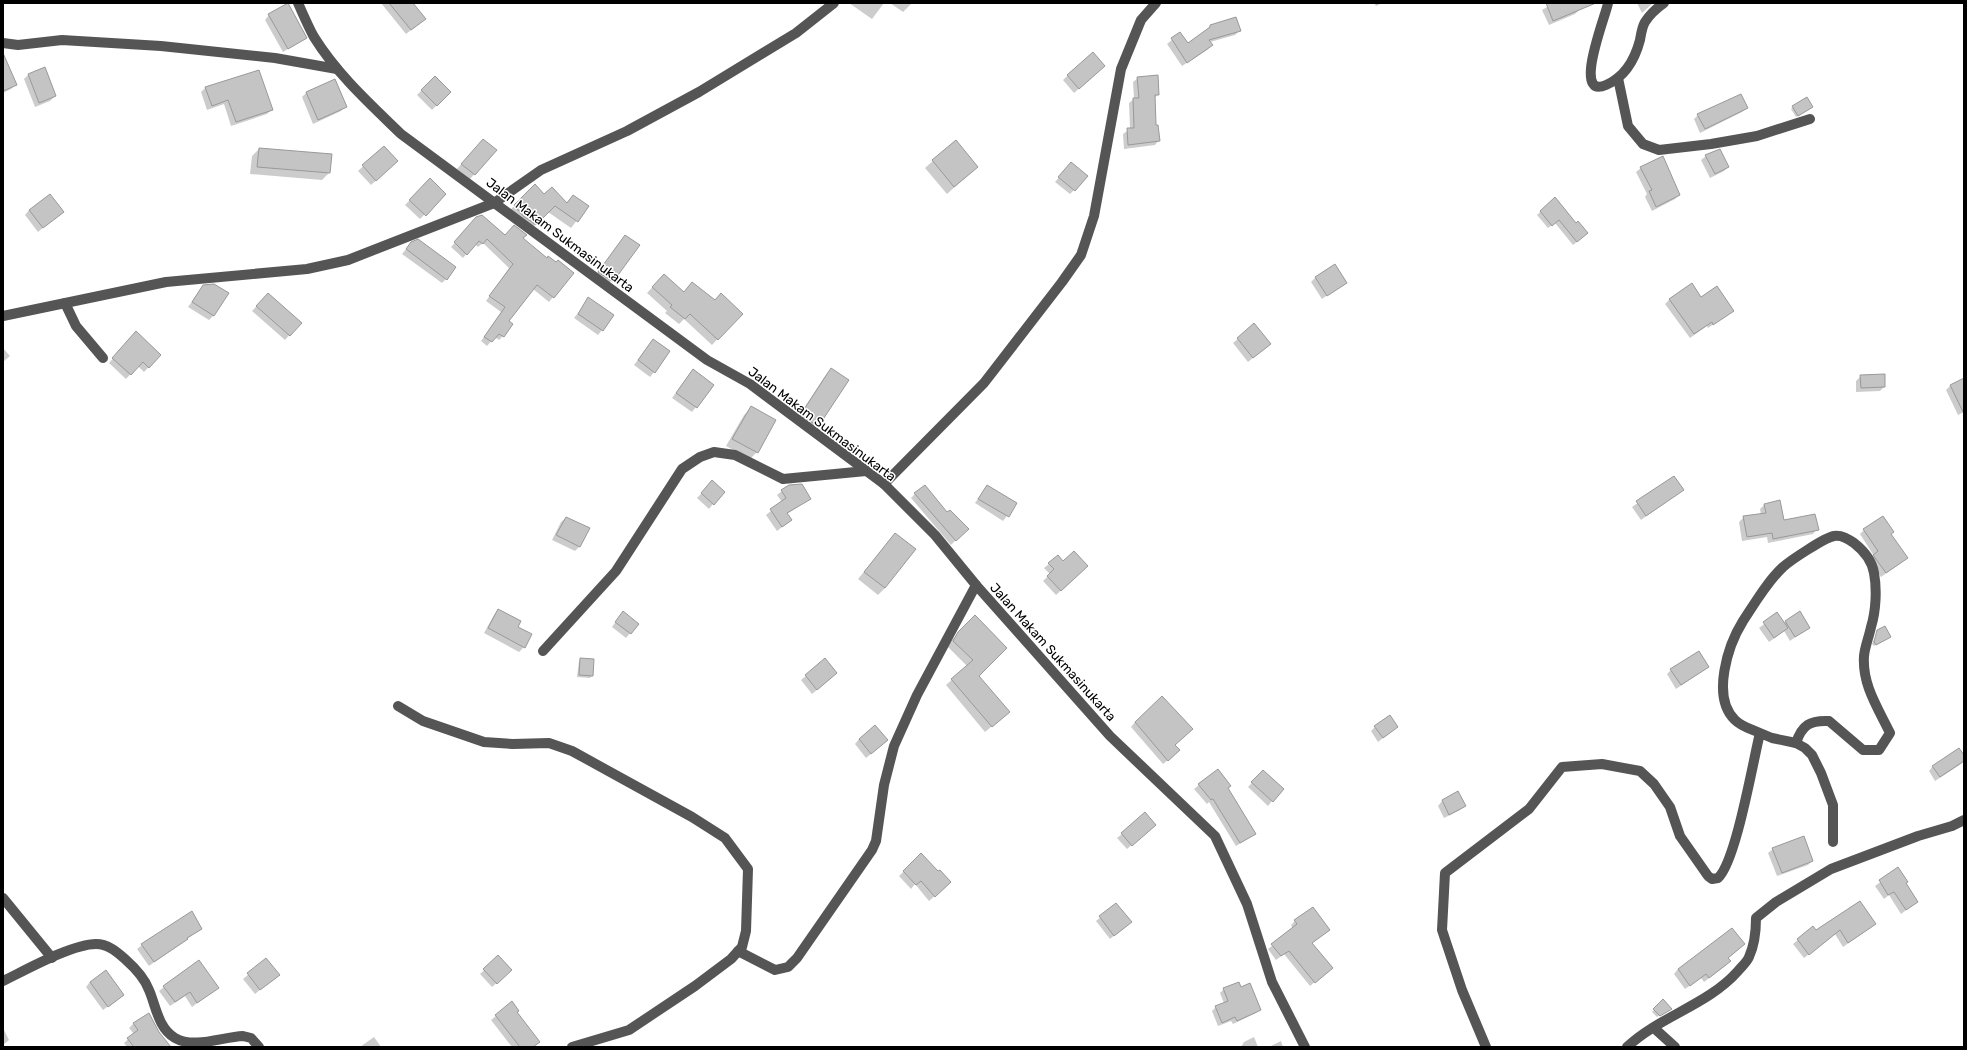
<svg xmlns="http://www.w3.org/2000/svg" width="1967" height="1050" viewBox="0 0 1967 1050" font-family="Rubik,sans-serif">
  <style>
    .shadow { fill: #0003 }
    .building { fill: #c4c4c4; stroke: #999 }
    .lines { fill: none; stroke-linecap: round; stroke-linejoin: round }
    .minor { stroke: #555; stroke-width: 10 }
    .labels { text-anchor: middle; dominant-baseline: central; stroke-width: 3; stroke-linejoin: round; paint-order: stroke }
    .street-label { font-size: 13px; fill: #000; stroke: #fff }
  </style>
  <rect width="100%" height="100%" fill="#fff"/>
  <!-- shadow -->
  <g class="shadow">
    <polygon points="381,3 412,3 420,23 406,34"/>
    <polygon points="849,3 884,3 872,19"/>
    <polygon points="890,3 912,3 903,12"/>
    <polygon points="1374,3 1382,3 1376,6"/>
    <polygon points="1554,3 1578,3 1580,9 1575,14 1549,25 1542,10"/>
    <polygon points="1637,3 1653,3 1642,13"/>
    <polygon points="269,15 306,38 283,52 265,20"/>
    <polygon points="1210,26 1240,30 1235,35 1210,42 1212,45 1207,50 1182,66 1167,44 1180,33 1187,44 1206,31"/>
    <polygon points="1092,53 1099,71 1074,93 1063,80"/>
    <polygon points="3,54 15,85 11,89 3,93"/>
    <polygon points="28,75 55,96 50,101 35,107 24,79"/>
    <polygon points="435,77 450,92 432,110 417,95"/>
    <polygon points="1138,78 1158,94 1154,99 1155,126 1159,140 1155,145 1124,149 1123,134 1130,129 1129,103 1134,99 1133,82"/>
    <polygon points="334,80 346,106 341,111 313,124 302,97 306,93"/>
    <polygon points="206,87 272,109 267,114 231,126 224,104 207,110 201,92"/>
    <polygon points="1793,107 1812,107 1796,117 1791,109"/>
    <polygon points="1747,108 1742,112 1700,133 1694,119 1698,115"/>
    <polygon points="955,141 977,167 947,194 925,168"/>
    <polygon points="384,147 392,166 371,185 358,171"/>
    <polygon points="259,149 329,173 322,180 250,174 252,156"/>
    <polygon points="495,151 470,179 457,169 471,153"/>
    <polygon points="1706,156 1728,167 1724,171 1710,178 1701,160"/>
    <polygon points="1067,168 1074,190 1070,194 1055,182"/>
    <polygon points="1641,168 1679,195 1675,199 1652,211 1645,197 1647,194 1636,172"/>
    <polygon points="430,180 445,194 420,219 405,205"/>
    <polygon points="535,186 544,195 566,203 573,196 588,206 571,228 548,212 529,231 508,212"/>
    <polygon points="1555,198 1583,237 1573,245 1555,223 1548,228 1537,215"/>
    <polygon points="29,210 62,212 38,232 25,215"/>
    <polygon points="472,223 505,236 522,238 547,259 572,273 549,302 533,289 507,321 503,336 499,340 495,337 487,346 481,341 501,312 486,301 509,268 483,243 478,247 475,244 463,258 451,247"/>
    <polygon points="625,236 638,245 607,286 594,277"/>
    <polygon points="407,248 446,279 442,283 402,254"/>
    <polygon points="1315,278 1346,282 1322,299 1311,282"/>
    <polygon points="658,281 684,293 714,301 741,314 712,345 684,319 679,324 665,313 667,311 647,293"/>
    <polygon points="203,286 214,315 209,320 188,307"/>
    <polygon points="1701,298 1733,311 1708,328 1707,326 1690,338 1665,304 1670,299"/>
    <polygon points="263,299 300,323 285,340 252,311"/>
    <polygon points="589,299 602,330 598,335 574,318"/>
    <polygon points="1254,325 1265,348 1248,362 1233,343"/>
    <polygon points="132,337 160,355 144,372 138,366 126,379 109,363"/>
    <polygon points="649,345 654,372 650,377 634,365"/>
    <polygon points="3,348 10,356 3,362"/>
    <polygon points="832,369 817,426 810,433 795,422 825,376"/>
    <polygon points="689,375 713,385 692,412 672,398"/>
    <polygon points="1861,376 1884,387 1880,391 1856,392 1856,381"/>
    <polygon points="1964,379 1964,412 1958,415 1946,390 1950,386"/>
    <polygon points="751,408 757,452 750,459 726,446 744,415"/>
    <polygon points="1674,477 1682,490 1641,520 1632,507"/>
    <polygon points="708,486 713,504 709,509 697,498"/>
    <polygon points="987,486 1016,504 1003,521 975,503"/>
    <polygon points="782,491 810,499 787,514 791,520 777,531 766,515 782,502 777,495"/>
    <polygon points="915,494 967,529 951,545 911,498"/>
    <polygon points="1764,505 1784,522 1817,529 1813,534 1768,543 1767,537 1742,541 1739,522 1744,517 1761,515 1760,509"/>
    <polygon points="566,518 588,529 579,547 575,551 552,540 561,522"/>
    <polygon points="1864,530 1902,562 1881,577 1870,560 1874,556 1860,534"/>
    <polygon points="895,534 885,588 878,595 858,579"/>
    <polygon points="1063,562 1082,571 1056,595 1043,581 1050,574 1044,568 1049,564"/>
    <polygon points="498,610 516,627 524,647 519,652 484,633 494,615"/>
    <polygon points="1800,612 1809,627 1790,641 1784,631 1769,642 1759,628 1777,614 1784,623"/>
    <polygon points="619,617 638,624 626,638 612,627"/>
    <polygon points="975,617 978,676 1003,717 985,732 946,685 967,666 948,647 953,639"/>
    <polygon points="1878,631 1890,637 1874,646 1872,644"/>
    <polygon points="581,659 592,676 590,678 577,677 579,661"/>
    <polygon points="825,660 831,678 812,694 801,680"/>
    <polygon points="1708,667 1676,689 1667,674 1671,670"/>
    <polygon points="1135,722 1174,755 1163,764 1131,727"/>
    <polygon points="1375,727 1397,727 1378,742 1371,731"/>
    <polygon points="859,739 882,745 866,758 855,744"/>
    <polygon points="1964,757 1964,761 1961,764 1935,781 1929,771 1933,766"/>
    <polygon points="1217,770 1255,834 1236,846 1209,802 1207,804 1194,789"/>
    <polygon points="1263,771 1272,801 1268,806 1248,787"/>
    <polygon points="1458,793 1464,806 1460,810 1444,818 1438,806 1442,801"/>
    <polygon points="1150,829 1127,849 1117,838 1122,834"/>
    <polygon points="1773,849 1812,861 1808,865 1777,876 1768,853"/>
    <polygon points="921,855 945,887 929,901 915,884 911,889 899,876"/>
    <polygon points="1898,869 1905,884 1917,902 1901,914 1889,895 1884,899 1875,886"/>
    <polygon points="1116,904 1127,925 1110,939 1096,921"/>
    <polygon points="1295,921 1329,930 1311,944 1327,972 1310,986 1284,954 1276,960 1268,949 1293,929 1291,925"/>
    <polygon points="1875,924 1843,947 1835,934 1804,958 1793,944 1813,927 1816,931"/>
    <polygon points="201,929 149,966 137,949 142,945"/>
    <polygon points="1744,944 1727,959 1725,966 1704,982 1701,978 1685,989 1674,974 1678,969"/>
    <polygon points="498,957 511,970 492,987 480,974"/>
    <polygon points="266,960 278,975 255,994 243,979"/>
    <polygon points="90,982 123,995 103,1010 86,987"/>
    <polygon points="164,987 217,988 192,1007 185,996 170,1006 159,991"/>
    <polygon points="1224,989 1240,989 1260,1009 1256,1013 1233,1024 1231,1021 1218,1026 1212,1011 1216,1007 1224,1003 1220,993"/>
    <polygon points="1663,1001 1669,1010 1657,1017 1652,1012"/>
    <polygon points="512,1003 516,1012 533,1047 512,1047 491,1020"/>
    <polygon points="134,1023 167,1047 127,1047 124,1043 134,1034 129,1028"/>
    <polygon points="3,1028 9,1040 3,1045"/>
    <polygon points="374,1037 381,1047 360,1047"/>
    <polygon points="1254,1037 1258,1047 1241,1047 1244,1042"/>
    <polygon points="1281,1041 1283,1047 1269,1047"/>
  </g>
  <!-- building -->
  <g class="building">
    <polygon points="288,3 307,38 288,49 268,14"/>
    <polygon points="389,3 413,3 426,19 411,30"/>
    <polygon points="1546,3 1596,3 1553,21"/>
    <polygon points="1236,17 1241,31 1209,40 1213,45 1187,63 1171,38 1180,32 1188,43 1210,27 1210,25"/>
    <polygon points="1093,52 1105,66 1079,89 1067,75"/>
    <polygon points="3,53 17,85 3,91"/>
    <polygon points="45,67 56,96 39,103 28,74"/>
    <polygon points="259,70 273,110 236,122 228,100 212,106 205,87"/>
    <polygon points="1158,75 1159,95 1155,95 1156,125 1158,125 1160,141 1128,145 1127,128 1134,128 1133,98 1139,98 1137,77"/>
    <polygon points="435,76 451,92 437,106 421,90"/>
    <polygon points="335,79 347,107 318,120 306,92"/>
    <polygon points="1741,94 1748,108 1705,129 1697,114"/>
    <polygon points="1807,97 1813,107 1798,116 1792,106"/>
    <polygon points="483,139 497,150 475,175 461,164"/>
    <polygon points="956,140 978,167 954,187 932,160"/>
    <polygon points="384,146 398,161 376,181 362,165"/>
    <polygon points="259,148 332,154 330,173 257,167"/>
    <polygon points="1720,149 1729,167 1715,174 1705,155"/>
    <polygon points="1663,156 1680,195 1656,207 1649,191 1652,190 1640,167"/>
    <polygon points="1071,162 1088,176 1075,191 1058,177"/>
    <polygon points="430,178 446,194 426,216 409,200"/>
    <polygon points="535,184 544,194 552,187 567,203 573,195 589,206 578,222 555,206 536,225 523,216 514,205"/>
    <polygon points="50,194 64,212 43,228 29,210"/>
    <polygon points="1555,197 1576,223 1578,221 1588,233 1577,242 1559,220 1552,226 1540,211"/>
    <polygon points="482,215 505,235 514,225 527,235 523,238 547,258 548,256 556,262 558,260 574,273 554,298 537,285 509,321 513,324 504,337 499,334 492,342 484,337 505,307 489,296 513,264 487,239 483,244 479,241 467,255 454,242 476,217"/>
    <polygon points="625,235 640,245 613,282 598,272"/>
    <polygon points="418,239 456,267 447,280 406,249 411,242"/>
    <polygon points="1335,264 1347,283 1327,296 1315,277"/>
    <polygon points="664,274 684,292 692,282 715,300 721,293 743,314 718,340 690,314 685,319 670,307 672,305 652,287"/>
    <polygon points="1692,283 1701,297 1717,286 1734,311 1713,325 1712,322 1694,334 1669,299"/>
    <polygon points="214,284 229,293 214,316 192,302 203,285"/>
    <polygon points="268,293 302,323 290,336 256,306"/>
    <polygon points="588,297 614,315 603,331 578,314"/>
    <polygon points="1254,323 1271,344 1253,358 1237,338"/>
    <polygon points="136,331 161,355 149,368 143,362 131,375 112,358"/>
    <polygon points="653,339 670,351 655,373 638,360"/>
    <polygon points="831,368 849,380 818,427 801,414"/>
    <polygon points="693,369 714,385 697,408 676,393"/>
    <polygon points="1885,374 1885,387 1861,388 1860,375"/>
    <polygon points="1964,378 1964,414 1950,385"/>
    <polygon points="751,406 776,420 758,453 732,439"/>
    <polygon points="1674,476 1684,490 1646,516 1636,501"/>
    <polygon points="712,480 725,492 714,505 701,493"/>
    <polygon points="802,484 811,499 787,513 792,520 782,527 770,509 786,498 781,490 789,485"/>
    <polygon points="925,485 947,512 950,510 969,529 956,541 914,493"/>
    <polygon points="987,485 1017,503 1009,517 978,499"/>
    <polygon points="1780,500 1784,520 1815,514 1819,530 1773,539 1772,533 1747,537 1743,516 1766,513 1764,504"/>
    <polygon points="1883,516 1894,532 1891,534 1908,558 1886,573 1873,555 1878,551 1863,529"/>
    <polygon points="566,517 590,528 580,547 556,535"/>
    <polygon points="895,533 916,549 885,588 864,572"/>
    <polygon points="1074,551 1088,566 1061,591 1047,576 1054,569 1048,563 1058,555 1063,561"/>
    <polygon points="498,609 521,621 518,627 532,634 525,648 488,628"/>
    <polygon points="623,611 639,624 631,634 615,622"/>
    <polygon points="1800,611 1810,628 1795,637 1785,621"/>
    <polygon points="1777,612 1788,628 1774,638 1763,622"/>
    <polygon points="975,615 1007,648 979,676 1010,712 992,727 951,679 973,660 953,641 958,632"/>
    <polygon points="1885,626 1891,637 1876,645 1874,642 1877,630"/>
    <polygon points="1699,651 1709,667 1681,685 1670,669"/>
    <polygon points="580,658 594,659 593,676 579,675"/>
    <polygon points="825,658 837,673 817,690 805,675"/>
    <polygon points="1162,696 1193,729 1175,745 1180,750 1168,761 1135,722"/>
    <polygon points="1390,715 1398,727 1383,738 1374,726"/>
    <polygon points="875,725 888,740 871,754 859,739"/>
    <polygon points="1959,748 1964,755 1964,761 1940,777 1932,766"/>
    <polygon points="1218,769 1231,786 1228,788 1256,834 1240,843 1213,799 1211,800 1198,784"/>
    <polygon points="1263,770 1284,789 1273,802 1251,782"/>
    <polygon points="1458,791 1466,806 1449,815 1442,800"/>
    <polygon points="1145,812 1156,825 1132,846 1121,833"/>
    <polygon points="1804,836 1813,861 1782,873 1772,848"/>
    <polygon points="921,853 938,871 940,870 951,882 935,897 921,881 916,885 903,871"/>
    <polygon points="1898,867 1908,882 1906,883 1918,902 1906,910 1894,892 1888,895 1879,880"/>
    <polygon points="1860,901 1876,924 1848,943 1840,930 1809,955 1797,939 1813,926 1816,930"/>
    <polygon points="1116,903 1132,922 1114,936 1099,916"/>
    <polygon points="1313,907 1330,930 1312,943 1333,968 1315,983 1289,951 1281,956 1271,944 1297,924 1294,920"/>
    <polygon points="192,911 202,929 187,938 188,939 154,962 141,944"/>
    <polygon points="1732,928 1745,944 1728,958 1731,961 1709,978 1706,974 1690,986 1678,969"/>
    <polygon points="498,955 512,970 497,984 483,969"/>
    <polygon points="266,958 280,975 260,990 247,973"/>
    <polygon points="199,960 219,988 197,1003 190,992 175,1002 163,986"/>
    <polygon points="106,970 124,995 108,1007 90,982"/>
    <polygon points="1239,982 1241,987 1250,983 1261,1010 1237,1021 1235,1017 1222,1023 1215,1006 1228,1001 1223,988"/>
    <polygon points="1663,999 1672,1009 1660,1016 1653,1009"/>
    <polygon points="512,1001 519,1011 517,1012 540,1042 533,1047 520,1047 495,1015"/>
    <polygon points="149,1013 159,1032 171,1047 134,1047 127,1038 138,1030 133,1023"/>
  </g>
  <g class="lines">
    <!-- minor -->
    <g class="minor">
      <path d="M298,3C303,14 308,26 314,37C337,74 369,103 401,134L707,360L750,384L884,484L935,535L976,585L1110,736L1215,836L1247,904L1272,982L1305,1047"/>
      <path d="M1608,3C1607,13 1571,100 1606,85C1625,77 1635,59 1640,40C1641,34 1642,27 1645,22C1650,14 1657,8 1664,3"/>
      <polyline points="3,43 18,45 62,40 161,46 275,58 337,69"/>
      <polyline points="1618,78 1628,126 1643,144 1659,150 1711,144 1757,136 1810,119"/>
      <polyline points="65,303 76,326 103,358"/>
      <polyline points="3,316 166,282 307,269 348,260 494,203 541,170 627,131 699,92 796,33 834,3"/>
      <polyline points="884,484 984,383 1062,282 1081,255 1094,216 1121,69 1141,20 1156,3"/>
      <polyline points="543,651 616,571 682,469 700,457 714,452 735,455 783,479 866,471"/>
      <polyline points="398,706 423,721 484,742 513,744 549,743 572,751 692,817 725,838 748,869 746,931 742,947 731,959 695,986 629,1030 572,1047"/>
      <polyline points="1796,743 1805,748 1812,755 1821,773 1833,805 1833,842"/>
      <polyline points="3,898 52,958"/>
      <polyline points="738,951 775,970 788,967 797,958 872,850 876,841 884,785 894,746 917,695 976,585"/>
      <path d="M3,981C26,970 72,944 96,944C108,944 117,952 125,959C134,967 145,979 149,990C156,1006 158,1028 175,1038C194,1049 222,1037 243,1036L251,1038L259,1047"/>
      <polyline points="1654,1028 1675,1047"/>
      <path d="M1486,1047L1462,990L1442,930L1445,873L1529,809L1562,767L1602,764L1640,771L1654,784L1670,807L1680,836L1708,876L1712,879L1718,878C1736,862 1753,761 1760,733C1751,729 1742,727 1735,720C1711,697 1728,645 1743,621C1755,603 1767,582 1783,567C1791,560 1824,538 1834,536C1842,535 1848,539 1854,543C1863,550 1872,561 1874,573C1877,589 1876,611 1871,627C1869,637 1865,646 1864,656C1862,685 1878,708 1890,733L1879,750H1863L1829,721C1810,720 1802,725 1796,743L1772,738L1760,733"/>
      <path d="M1627,1047C1660,1016 1708,1005 1738,971C1742,966 1747,962 1749,957C1755,944 1756,932 1756,918L1776,902L1831,869L1918,836L1952,826L1964,820"/>
    </g>
  </g>
  <g class="labels">
    <!-- street labels -->
    <g class="street-label">
      <text transform="translate(560 235) rotate(37)">Jalan Makam Sukmasinukarta</text>
      <text transform="translate(822 424) rotate(37)">Jalan Makam Sukmasinukarta</text>
      <text transform="translate(1053 652) rotate(48)">Jalan Makam Sukmasinukarta</text>
    </g>
  </g>
  <!-- border -->
  <rect width="1967" height="1050" fill="none" stroke="#000000" stroke-width="8"/>
</svg>
